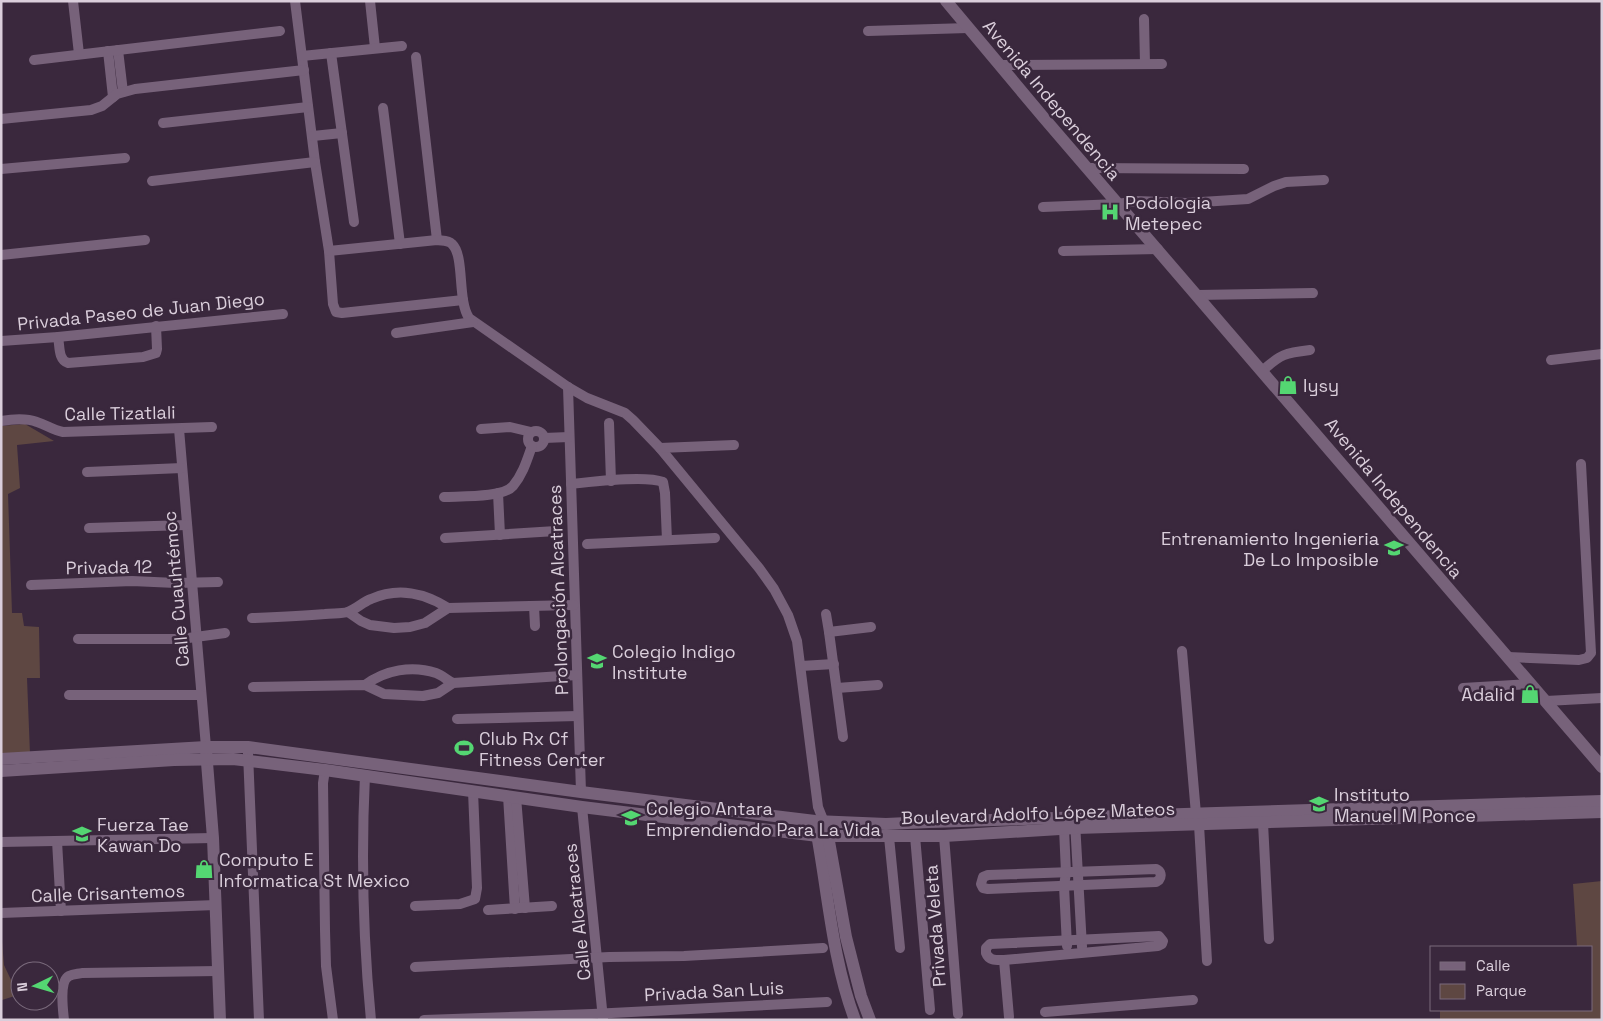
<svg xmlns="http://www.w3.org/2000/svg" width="1603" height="1021" viewBox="0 0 1603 1021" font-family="'Space Grotesk',sans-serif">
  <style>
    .green { fill: #5e4742 }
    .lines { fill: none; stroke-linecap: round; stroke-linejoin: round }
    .minor { stroke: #77627a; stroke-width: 10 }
    .tertiary { stroke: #77627a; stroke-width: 12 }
    .labels { text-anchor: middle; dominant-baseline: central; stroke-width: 5; stroke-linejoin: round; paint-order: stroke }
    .street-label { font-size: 18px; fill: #dacedb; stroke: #3a283d }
    .poi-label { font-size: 18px; fill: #dacedb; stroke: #3a283d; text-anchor: start }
  </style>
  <rect width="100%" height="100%" fill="#3a283d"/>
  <!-- green -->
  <g class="green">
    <polygon points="25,424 54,441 17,445 20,488 8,494 12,613 22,613 24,626 39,627 40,678 27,678 30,754 1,754 1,426"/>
    <polygon points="1602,881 1602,1020 1440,1020 1440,1010 1592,1010 1592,947 1577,947 1573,884"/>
    <polygon points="1,929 4,965 18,995 2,1000"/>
  </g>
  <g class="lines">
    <!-- minor -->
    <g class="minor">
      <polyline points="73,1 79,54"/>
      <polyline points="295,1 315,162 329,251 333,304 336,312 342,313 463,300"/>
      <polyline points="370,1 375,48"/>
      <polyline points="1144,19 1145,64"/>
      <polyline points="868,31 968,28"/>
      <polyline points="118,50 123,92"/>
      <polyline points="108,51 113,97"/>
      <polyline points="331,53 354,222"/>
      <polyline points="302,56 402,46"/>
      <polyline points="416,57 437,240"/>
      <polyline points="34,60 280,31"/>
      <polyline points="1000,65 1162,64"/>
      <polyline points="383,108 400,244"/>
      <polyline points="1,119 91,110 102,106 117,94 135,89 304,70"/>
      <polyline points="163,123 308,107"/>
      <polyline points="313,136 342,133"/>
      <polyline points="1088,168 1244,169"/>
      <polyline points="1,169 125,158"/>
      <polyline points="152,181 315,162"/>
      <polyline points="1043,207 1118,204 1137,201 1186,203 1248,199 1274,186 1286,182 1324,180"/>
      <path d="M329,251L437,240C442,241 448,240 452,244C465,256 457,300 469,318L568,387L587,398L625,413L633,420L660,448L759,568L774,589L788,615L797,641L818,807L824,822"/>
      <polyline points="1063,251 1158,249"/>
      <polyline points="1,255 145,240"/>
      <polyline points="1197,295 1313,293"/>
      <polyline points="396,333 473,322"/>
      <path d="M58,337C60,346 58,360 68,363L143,357L156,353L157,349L156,326"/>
      <polyline points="1,341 58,337 283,314"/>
      <polyline points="1551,360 1602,354"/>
      <path d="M1262,371C1281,354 1285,353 1310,350"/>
      <polyline points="568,387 581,792"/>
      <path d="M1,421C13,419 26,418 37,422C47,425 52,430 63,432L212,427"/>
      <polyline points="609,423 611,481"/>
      <polyline points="179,429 206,747"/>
      <polyline points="481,429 510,427 531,432"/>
      <circle cx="536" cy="439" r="8"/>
      <polyline points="544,438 569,437"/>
      <polyline points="660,448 734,445"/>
      <polyline points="87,472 182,468"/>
      <path d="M571,484C591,482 645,475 663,482L665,493L667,540"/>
      <polyline points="498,493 500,535"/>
      <path d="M444,497C460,496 503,498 513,486C523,474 527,460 532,446"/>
      <polyline points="89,528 187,525"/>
      <polyline points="445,538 556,531"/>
      <polyline points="587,544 715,538"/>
      <polyline points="31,585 132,581 176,583 218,582"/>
      <polyline points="534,606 535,626"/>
      <polyline points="348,612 361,621 370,625 394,628 410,627 425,623 448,608 574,605"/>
      <polyline points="826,614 829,632 843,737"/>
      <path d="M252,618C276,617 301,616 325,614C332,613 341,614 348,612C356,609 363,602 371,599C398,587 425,593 448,608"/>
      <polyline points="829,632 871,627"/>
      <polyline points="78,639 181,639 225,633"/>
      <polyline points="1182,651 1196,814"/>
      <polyline points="1508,657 1579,660 1587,658 1591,653 1581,464"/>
      <polyline points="801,666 834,664"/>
      <path d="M365,685C385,670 412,665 436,673C442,675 447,680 453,683"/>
      <polyline points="253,687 365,685 384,694 423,696 438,693 453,683 577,675"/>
      <polyline points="837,688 878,685"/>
      <polyline points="1463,688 1530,684"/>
      <polyline points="69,695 201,695"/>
      <polyline points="1546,701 1602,698"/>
      <polyline points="457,719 578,716"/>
      <polyline points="248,753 259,1020"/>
      <polyline points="325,770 323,783 325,930 326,966 333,1020"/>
      <path d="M365,775C361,857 363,938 371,1020"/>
      <polyline points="508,796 515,909"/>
      <polyline points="516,797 525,908"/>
      <polyline points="582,807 603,1019"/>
      <polyline points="1075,822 1082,947"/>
      <polyline points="1263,823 1269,939"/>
      <polyline points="1199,825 1207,961"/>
      <polyline points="1064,828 1066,873 1064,886 1067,946"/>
      <polyline points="915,836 930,1010"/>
      <polyline points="944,836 958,1014"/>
      <polyline points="889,837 900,948"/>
      <polyline points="57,841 61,911"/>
      <polyline points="1,842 213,838"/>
      <path d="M1156,869C1161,871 1162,876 1159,880L1156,882L988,889L983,888L981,884L983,877L988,875Z"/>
      <polyline points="415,906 460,904 475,899 477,888 473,791"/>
      <polyline points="488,910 552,906"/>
      <polyline points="1,913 216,905"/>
      <path d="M1159,936L1163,941L1162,944L1158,946L1004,960C996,960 989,961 986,953V948L990,944Z"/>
      <polyline points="1004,960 1009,1017"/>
      <polyline points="415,967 609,957 684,956 823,948"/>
      <polyline points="1045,1012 1193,1000"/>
      <path d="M64,1020C63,1010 59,981 69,976C73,974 78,974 82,973L218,971"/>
      <polyline points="424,1020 592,1014 827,1002"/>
    </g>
    <!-- tertiary -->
    <g class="tertiary">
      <polyline points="946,1 1044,118 1602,767"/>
      <polyline points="206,750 213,838 220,1020"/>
      <polyline points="1,759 206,747 248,747 581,792 815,821 886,824 929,822 1602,801"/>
      <polyline points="1,771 174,760 233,759 325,770 582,807 818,836 944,836 1076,828 1602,812"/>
      <path d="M816,829C828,892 832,959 855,1020"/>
      <polyline points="827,830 846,937 861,996 870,1020"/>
    </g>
  </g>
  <!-- icons -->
  <defs>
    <g id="hospital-bare" transform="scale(1.5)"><path d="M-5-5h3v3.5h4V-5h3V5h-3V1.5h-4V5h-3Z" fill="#54d672" stroke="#3a283d" stroke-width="2.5" paint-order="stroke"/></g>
    <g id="shop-bare" transform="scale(1.5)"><path d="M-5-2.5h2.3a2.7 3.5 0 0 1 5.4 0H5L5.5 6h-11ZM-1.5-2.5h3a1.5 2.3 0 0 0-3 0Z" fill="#54d672" stroke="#3a283d" stroke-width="2.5" paint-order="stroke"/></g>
    <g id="school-bare" transform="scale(1.5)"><path d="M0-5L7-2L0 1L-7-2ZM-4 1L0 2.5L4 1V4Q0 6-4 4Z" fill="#54d672" stroke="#3a283d" stroke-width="2.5" paint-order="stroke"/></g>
    <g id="stadium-bare" transform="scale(1.5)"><path d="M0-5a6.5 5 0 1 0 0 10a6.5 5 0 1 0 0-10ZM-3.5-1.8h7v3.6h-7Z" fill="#54d672" stroke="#3a283d" stroke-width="2.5" paint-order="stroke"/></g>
  </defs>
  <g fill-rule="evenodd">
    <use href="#hospital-bare" x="1110" y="212"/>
    <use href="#shop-bare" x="1288" y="385"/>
    <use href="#school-bare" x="1394" y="548"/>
    <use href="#school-bare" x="597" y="661"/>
    <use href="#shop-bare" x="1530" y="694"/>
    <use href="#stadium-bare" x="464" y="748"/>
    <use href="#school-bare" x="1319" y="804"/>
    <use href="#school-bare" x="631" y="818"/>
    <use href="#school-bare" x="82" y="834"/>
    <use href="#shop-bare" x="204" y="869"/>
  </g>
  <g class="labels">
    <!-- street labels -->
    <g class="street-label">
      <text transform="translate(1052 100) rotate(50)">Avenida Independencia</text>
      <text transform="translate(141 311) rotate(-6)">Privada Paseo de Juan Diego</text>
      <text transform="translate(120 413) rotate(-1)">Calle Tizatlali</text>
      <text transform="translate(1394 498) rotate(50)">Avenida Independencia</text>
      <text transform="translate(109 567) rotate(-1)">Privada 12</text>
      <text transform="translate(176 589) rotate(-95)">Calle Cuauhtémoc</text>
      <text transform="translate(558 590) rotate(-92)">Prolongación Alcatraces</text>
      <text transform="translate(1038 813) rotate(-2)">Boulevard Adolfo López Mateos</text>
      <text transform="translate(108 893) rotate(-2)">Calle Crisantemos</text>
      <text transform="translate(577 912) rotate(-96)">Calle Alcatraces</text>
      <text transform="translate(935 926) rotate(-94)">Privada Veleta</text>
      <text transform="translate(714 991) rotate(-3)">Privada San Luis</text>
    </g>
    <!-- poi labels -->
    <g class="poi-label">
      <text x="1125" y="202">Podologia<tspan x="1125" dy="21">Metepec</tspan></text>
      <text x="1303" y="385">Iysy</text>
      <text x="1379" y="538" text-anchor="end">Entrenamiento Ingenieria<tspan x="1379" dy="21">De Lo Imposible</tspan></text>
      <text x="612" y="651">Colegio Indigo<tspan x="612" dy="21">Institute</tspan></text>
      <text x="1515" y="694" text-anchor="end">Adalid</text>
      <text x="479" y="738">Club Rx Cf<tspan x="479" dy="21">Fitness Center</tspan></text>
      <text x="1334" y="794">Instituto<tspan x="1334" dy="21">Manuel M Ponce</tspan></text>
      <text x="646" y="808">Colegio Antara<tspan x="646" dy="21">Emprendiendo Para La Vida</tspan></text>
      <text x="97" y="824">Fuerza Tae<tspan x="97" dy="21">Kawan Do</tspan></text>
      <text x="219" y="859">Computo E<tspan x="219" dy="21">Informatica St Mexico</tspan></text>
    </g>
  </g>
  <!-- border -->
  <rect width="1603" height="1021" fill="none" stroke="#dacedb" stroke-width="5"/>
  <!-- legend -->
  <rect x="1430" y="946" width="162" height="65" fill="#3a283d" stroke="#7a6a7c"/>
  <rect x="1440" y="962" width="25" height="8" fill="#77627a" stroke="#7a6a7c"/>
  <text x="1476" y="971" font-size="15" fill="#dacedb">Calle</text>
  <rect x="1440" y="984" width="25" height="15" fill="#5e4742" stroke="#7a6a7c"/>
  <text x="1476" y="996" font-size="15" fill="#dacedb">Parque</text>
  <!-- north arrow -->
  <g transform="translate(35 986) rotate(265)"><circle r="24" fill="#3a283d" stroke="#7a6a7c"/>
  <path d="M0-4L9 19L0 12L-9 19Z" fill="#54d672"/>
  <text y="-8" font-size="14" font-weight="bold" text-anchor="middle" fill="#dacedb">N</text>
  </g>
</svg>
